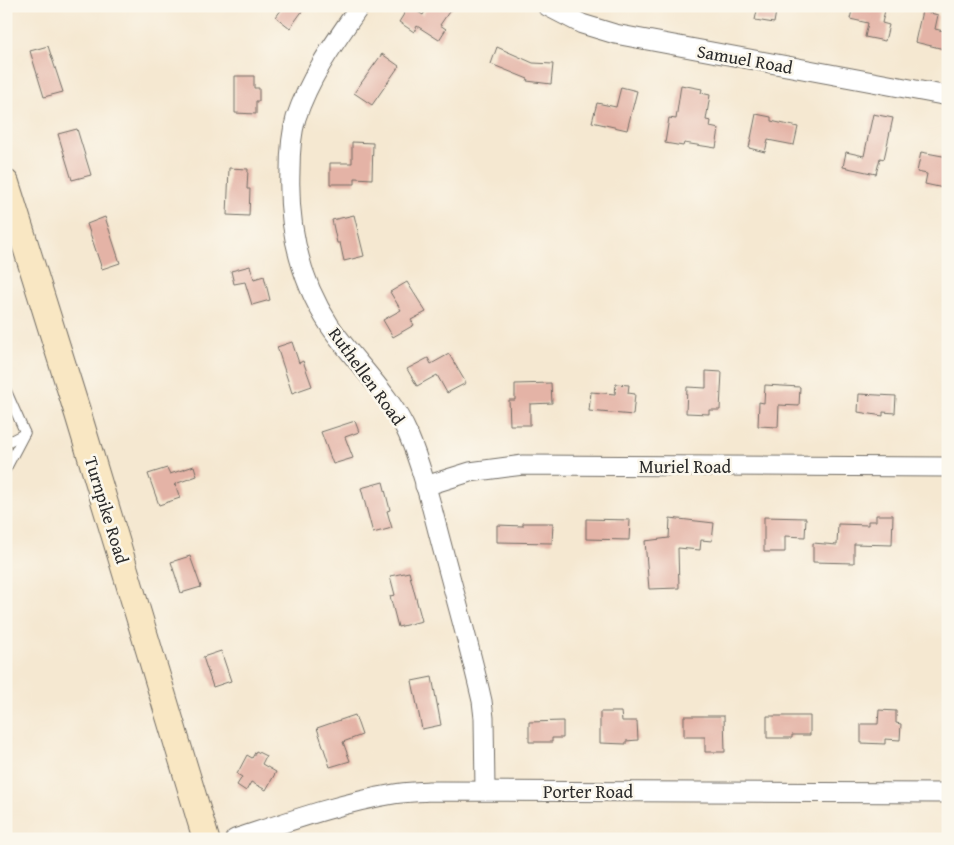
<svg xmlns="http://www.w3.org/2000/svg" width="954" height="845" viewBox="0 0 954 845" font-family="'Gentium Book Plus',serif">
  <style>
    .building { fill: #e4b3a6 }
    .lines { fill: none; stroke-linecap: round; stroke-linejoin: round }
    .lane-casing { stroke: #726d65; stroke-width: 11 }
    .street-casing { stroke: #726d65; stroke-width: 21 }
    .secondary-casing { stroke: #726d65; stroke-width: 28 }
    .lane { stroke: #fff; stroke-width: 9 }
    .street { stroke: #fff; stroke-width: 19 }
    .secondary { stroke: #f9e7c3; stroke-width: 26 }
    .labels { text-anchor: middle; dominant-baseline: central; stroke-width: 5; stroke-linejoin: round; paint-order: stroke }
    .street-label { font-size: 18px; fill: #2b2b2b; stroke: #fbf7ec }
  </style>
  <rect width="100%" height="100%" fill="#fbf7ec"/>
  <filter id="ink" filterUnits="userSpaceOnUse"><feTurbulence type="fractalNoise" baseFrequency=".02" numOctaves="2"/><feDisplacementMap in="SourceGraphic" scale="10" xChannelSelector="R" yChannelSelector="G"/><feConvolveMatrix kernelMatrix="1 2 1 2 8 2 1 2 1" color-interpolation-filters="sRGB"/></filter>
  <filter id="wash" filterUnits="userSpaceOnUse"><feTurbulence type="fractalNoise" baseFrequency=".0096" numOctaves="4" result="noise"/><feDisplacementMap in="SourceGraphic" scale="20" xChannelSelector="R" yChannelSelector="G"/><feGaussianBlur stdDeviation="1.12" result="paint"/><feColorMatrix in="noise" values="0 0 0 0 0 0 0 0 0 0 0 0 0 0 0 0 0 1.4 0 .05"/><feComposite in="paint" operator="in"/></filter>
  <g filter="url(#wash)">
    <rect width="100%" height="100%" fill="#f5e8d1"/>
    <g id="blocks">
      <!-- building -->
      <g class="building">
        <polygon points="284,6 306,6 290,28 276,17"/>
        <polygon points="409,6 423,15 428,6 453,6 440,25 446,29 439,40 417,26 414,32 399,22"/>
        <polygon points="758,6 777,6 774,23 755,20"/>
        <polygon points="853,6 886,6 882,23 889,25 885,41 865,37 868,23 850,19"/>
        <polygon points="922,11 938,15 935,29 948,32 948,50 915,42"/>
        <polygon points="48,46 63,92 44,97 30,51"/>
        <polygon points="497,47 533,63 553,64 551,84 527,81 528,79 491,64"/>
        <polygon points="382,54 399,66 372,105 354,93"/>
        <polygon points="235,76 254,76 254,88 259,88 259,101 256,101 256,114 235,113"/>
        <polygon points="681,85 702,89 701,93 710,95 706,120 711,121 710,127 719,129 716,148 684,143 683,146 665,143 669,118 676,119"/>
        <polygon points="621,87 637,91 627,130 592,122 597,103 616,107"/>
        <polygon points="756,114 771,117 771,121 798,127 794,145 768,140 765,152 749,148"/>
        <polygon points="873,114 893,118 884,159 880,158 876,174 843,167 846,152 864,156"/>
        <polygon points="77,129 91,175 72,180 58,134"/>
        <polygon points="352,142 373,143 372,179 355,178 355,184 330,184 330,163 352,163"/>
        <polygon points="921,152 948,157 948,189 925,184 927,174 917,172"/>
        <polygon points="229,168 248,169 247,189 250,189 249,216 227,215"/>
        <polygon points="354,215 364,256 344,261 340,243 337,243 332,220"/>
        <polygon points="105,217 120,263 102,269 87,224"/>
        <polygon points="250,266 254,279 264,276 270,300 252,305 245,282 234,284 231,271"/>
        <polygon points="407,282 426,312 411,320 414,325 393,337 383,320 401,310 390,292"/>
        <polygon points="292,342 299,363 303,361 312,386 292,393 277,347"/>
        <polygon points="449,354 466,383 447,393 437,375 417,386 407,369 428,358 431,364"/>
        <polygon points="706,371 722,372 720,410 709,410 709,414 686,413 687,387 706,388"/>
        <polygon points="551,383 552,403 530,404 530,425 510,425 509,400 515,400 515,384"/>
        <polygon points="616,384 629,385 628,393 635,394 633,415 589,411 591,392 615,394"/>
        <polygon points="765,385 800,387 799,406 779,405 778,427 758,426 759,402 764,403"/>
        <polygon points="859,394 896,396 895,413 883,412 883,416 858,412"/>
        <polygon points="355,421 359,432 345,437 353,458 333,464 321,432"/>
        <polygon points="194,466 197,476 175,484 180,498 159,505 148,474 167,468 170,474"/>
        <polygon points="383,482 390,510 387,511 392,528 373,533 361,488"/>
        <polygon points="876,515 893,515 892,545 854,544 854,563 813,562 813,543 837,545 838,524 868,525 868,521 876,521"/>
        <polygon points="764,517 806,518 805,537 785,536 785,552 764,552"/>
        <polygon points="670,518 714,523 712,541 701,540 700,550 678,548 679,588 649,589 645,541 669,538"/>
        <polygon points="586,519 630,520 629,540 586,539"/>
        <polygon points="523,523 553,523 552,543 497,542 497,525 523,526"/>
        <polygon points="190,556 201,587 181,593 171,562"/>
        <polygon points="409,572 422,621 398,627 390,596 395,595 390,576"/>
        <polygon points="221,651 231,681 213,687 203,657"/>
        <polygon points="432,677 441,725 422,729 412,681"/>
        <polygon points="879,710 896,711 896,723 901,724 900,740 885,739 885,744 861,743 861,724 878,724"/>
        <polygon points="600,712 621,712 622,721 637,721 638,740 626,741 626,744 600,743"/>
        <polygon points="355,715 362,735 343,742 350,761 330,767 317,728"/>
        <polygon points="684,716 724,716 725,752 705,752 705,737 684,737"/>
        <polygon points="767,716 810,716 810,735 792,735 792,738 767,738"/>
        <polygon points="563,721 563,738 552,738 552,742 529,742 529,722"/>
        <polygon points="256,751 266,756 262,764 276,772 266,790 251,782 246,791 237,785 242,777 237,774 247,755 252,758"/>
      </g>
    </g>
  </g>
  <g filter="url(#ink)">
    <use href="#blocks" fill-opacity="0" stroke="#726d65" stroke-width="1"/>
    <g class="lines">
      <!-- lane casing -->
      <g class="lane-casing">
        <g id="lane">
          <polyline points="6,390 25,433 6,469"/>
          <polyline points="6,443 25,433"/>
        </g>
      </g>
      <!-- street casing -->
      <g class="street-casing">
        <g id="street">
          <path d="M360,6C335,42 310,76 296,118C291,135 290,153 290,171C288,226 299,279 330,326C355,363 390,393 408,434C424,472 433,514 444,554C457,603 471,652 482,701L484,718L485,790"/>
          <polyline points="547,6 582,24 615,34 948,96"/>
          <polyline points="425,486 470,472 523,465 948,467"/>
          <path d="M235,839C287,822 340,803 394,794C406,792 418,792 429,791L948,793"/>
        </g>
      </g>
      <!-- secondary casing -->
      <g class="secondary-casing">
        <polyline id="secondary" points="6,183 78,414 206,839"/>
      </g>
      <!-- lane -->
      <use href="#lane" class="lane"/>
      <!-- street -->
      <use href="#street" class="street"/>
      <!-- secondary -->
      <use href="#secondary" class="secondary"/>
    </g>
  </g>
  <g class="labels">
    <!-- street labels -->
    <g class="street-label">
      <text transform="translate(745 59) rotate(10)">Samuel Road</text>
      <text transform="translate(367 376) rotate(54)">Ruthellen Road</text>
      <text x="685" y="466">Muriel Road</text>
      <text transform="translate(107 510) rotate(73)">Turnpike Road</text>
      <text x="588" y="791">Porter Road</text>
    </g>
  </g>
  <!-- margin -->
  <rect width="954" height="845" fill="none" stroke="#fbf7ec" stroke-width="25"/>
</svg>
